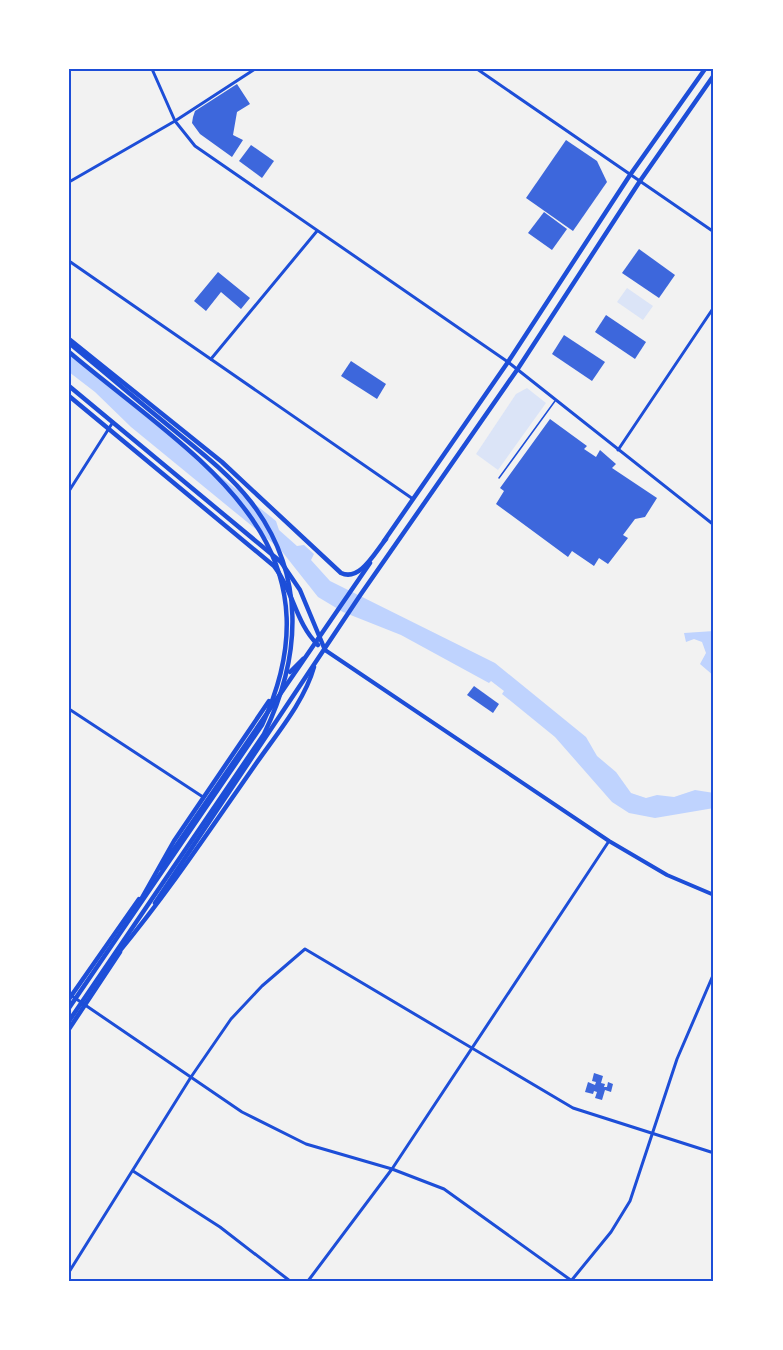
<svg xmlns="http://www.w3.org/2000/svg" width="783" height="1350" viewBox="0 0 783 1350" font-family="Helvetica,sans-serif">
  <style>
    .green { fill: #dbe4f7 }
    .water { fill: #bfd3fe }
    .building { fill: #3d67dc }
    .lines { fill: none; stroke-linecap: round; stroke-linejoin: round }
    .service { stroke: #1d4ed8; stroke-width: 1.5 }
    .minor { stroke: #1d4ed8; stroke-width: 3 }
    .tertiary { stroke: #1d4ed8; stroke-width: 3 }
    .secondary { stroke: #1d4ed8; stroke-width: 4 }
    .primary { stroke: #1d4ed8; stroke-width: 4.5 }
    .trunk { stroke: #1d4ed8; stroke-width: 4.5 }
    .neatline { fill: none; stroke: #1d4ed8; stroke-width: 2 }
  </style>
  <rect width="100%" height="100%" fill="#f2f2f2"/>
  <!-- green -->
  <g class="green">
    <polygon points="627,288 653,306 643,320 617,302"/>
    <polygon points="527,388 546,403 498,470 476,454 516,394"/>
  </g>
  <!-- water -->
  <g class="water">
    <polygon points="69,355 276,521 279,530 297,546 304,545 314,554 311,560 330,581 495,663 586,737 597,756 616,772 631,793 646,798 657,795 674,797 695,790 714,793 714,808 655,818 629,813 612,802 555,737 502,694 504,691 491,681 489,683 401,635 343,612 318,597 280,549 131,427 95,392 69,372"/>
    <polygon points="714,631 714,676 700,664 706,653 702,642 694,639 686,642 684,633"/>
  </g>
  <!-- building -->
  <g class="building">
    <polygon points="237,84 250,104 237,112 233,135 243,140 232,157 200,134 192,123 193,117 195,111"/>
    <polygon points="566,140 597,161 607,182 573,231 526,198"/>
    <polygon points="251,145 274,161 262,178 239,161"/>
    <polygon points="544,212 567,229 552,250 528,233"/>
    <polygon points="639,249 675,275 659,298 622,273"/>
    <polygon points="218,272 250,298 241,309 221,292 206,311 194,301"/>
    <polygon points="606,315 646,342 635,359 595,332"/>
    <polygon points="564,335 605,362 592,381 552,354"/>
    <polygon points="351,361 386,384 377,399 341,376"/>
    <polygon points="550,419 587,446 584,449 596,457 600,450 616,464 612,468 657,498 645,517 635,519 623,535 628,538 608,564 599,558 594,566 572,551 568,557 496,504 504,491 500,488"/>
    <polygon points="474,686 499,704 493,713 467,695"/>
    <polygon points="594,1073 603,1076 601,1083 605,1084 604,1087 607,1087 608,1082 613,1084 611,1092 605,1090 602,1100 595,1098 597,1092 594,1091 593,1094 585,1092 588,1082 595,1085 596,1082 592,1081"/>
  </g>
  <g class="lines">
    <!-- service -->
    <polyline class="service" points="499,478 555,401"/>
    <!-- minor -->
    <g class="minor">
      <polyline points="69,182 175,121 255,69"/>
      <polyline points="69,261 413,499"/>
      <polyline points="211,359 317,231"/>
      <polyline points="618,450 714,307"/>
      <polyline points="69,491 113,422"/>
      <polyline points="133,1171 220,1227 290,1281"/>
      <polyline points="69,1272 191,1077 231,1019 262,986 305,949 573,1108 714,1153"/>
      <polyline points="308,1281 392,1169 609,841"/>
    </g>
    <!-- tertiary -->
    <g class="tertiary">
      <polyline points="152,69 175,121 195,146 508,362 714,525"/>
      <polyline points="477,69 714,232"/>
      <polyline points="69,709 203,797"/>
      <polyline points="69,994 242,1112 306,1144 392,1169 444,1189 572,1281"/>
      <polyline points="571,1281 611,1232 630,1201 677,1059 714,973"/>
    </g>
    <!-- secondary -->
    <polyline class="secondary" points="325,650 609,841 667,875 714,895"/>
    <!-- primary -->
    <g class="primary">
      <polyline points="69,386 281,562 300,590 325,650"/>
      <path d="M69,396L274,566C293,590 296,624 318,645"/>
      <polyline points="384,541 508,362 630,175 705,69"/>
      <polyline points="161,868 370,563"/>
      <polyline points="155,903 361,594 517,370 640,181 714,75"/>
      <polyline points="69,999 139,899"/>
      <polyline points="69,1029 120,952"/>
    </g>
    <!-- trunk -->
    <g class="trunk">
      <path d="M69,339L222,462L341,573C360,582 375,552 386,539"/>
      <path d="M69,343C101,369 132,396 164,422C194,447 227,471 251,502C306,574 302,656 264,734L69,1021"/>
      <path d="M69,352C192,456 348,539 262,725L69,1008"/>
      <polyline points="290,672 303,659"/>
      <polyline points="139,903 174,841 269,701"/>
      <path d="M118,953C167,894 209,831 253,768C274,737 304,703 314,667"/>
    </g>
  </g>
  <!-- border -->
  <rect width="783" height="1350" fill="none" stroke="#ffffff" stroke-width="141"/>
  <rect x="70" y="70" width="642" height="1210" class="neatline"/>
</svg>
